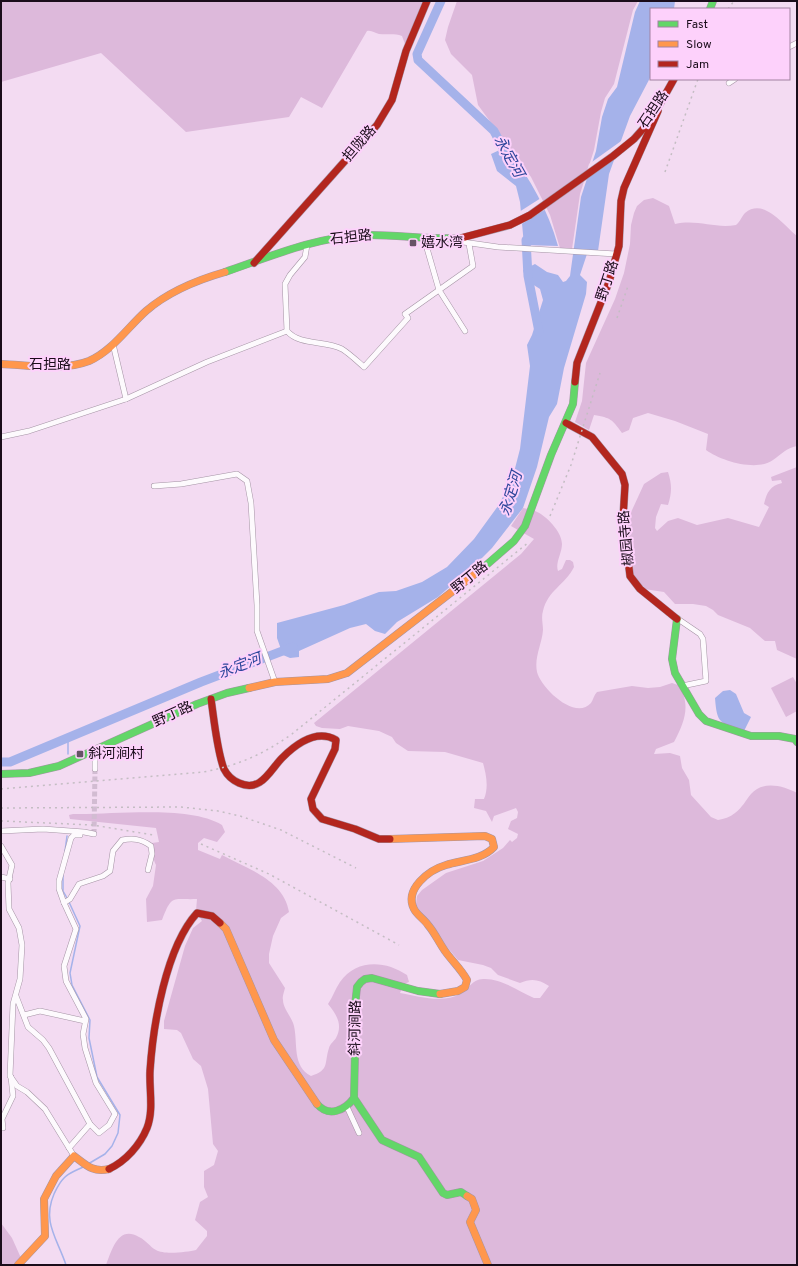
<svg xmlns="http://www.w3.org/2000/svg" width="798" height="1266" viewBox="0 0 798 1266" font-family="Overpass,'Noto Sans SC',sans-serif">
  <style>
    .green { fill: #ddb9db }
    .water { fill: #a5b2ea }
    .pier { fill: #f3dbf2 }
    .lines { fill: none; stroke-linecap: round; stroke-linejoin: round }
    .stream { stroke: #a5b2ea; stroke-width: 1.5 }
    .river { stroke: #a5b2ea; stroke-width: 9 }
    .street-tunnel { stroke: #d2bcd2; stroke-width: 5; stroke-dasharray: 5 2.5; stroke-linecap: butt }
    .street-casing { stroke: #a594a5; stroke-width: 6 }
    .fast-casing { stroke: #a594a5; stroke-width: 8 }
    .slow-casing { stroke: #a594a5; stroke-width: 8 }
    .jam-casing { stroke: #a594a5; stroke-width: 8 }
    .street { stroke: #fdfafd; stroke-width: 5 }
    .fast { stroke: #63d668; stroke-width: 7 }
    .slow { stroke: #ff974d; stroke-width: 7 }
    .jam { stroke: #b3261e; stroke-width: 7 }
    .rail { stroke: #c4bdc3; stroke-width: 1.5; stroke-dasharray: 2 4; stroke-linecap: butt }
    .poi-dot { fill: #665466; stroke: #fdd1fb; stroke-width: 1.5 }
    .labels { text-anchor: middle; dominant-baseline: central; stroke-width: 4; stroke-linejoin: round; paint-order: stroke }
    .street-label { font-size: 14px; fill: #1a0c1a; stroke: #fdd1fb }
    .poi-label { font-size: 14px; fill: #1a0c1a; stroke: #fdd1fb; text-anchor: start }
    .water-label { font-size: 15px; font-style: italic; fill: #2e479b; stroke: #fdd1fb }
  </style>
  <rect width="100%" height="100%" fill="#f3dbf2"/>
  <!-- green -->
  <g class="green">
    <path d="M1,1H423L405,44L402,36C394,33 388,35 379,34C374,33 372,30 367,31L322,108L301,97L289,117L186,132L101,53L1,82Z"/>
    <polygon points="457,1 638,1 633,10 614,84 605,98 601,112 594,150 580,194 572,249 560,248 550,215 531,177 478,105 472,75 451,54 445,40 448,27"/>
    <path d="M653,198L669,206L675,224C698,219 715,229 736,225C740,222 742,216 745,213C764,197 784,226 797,236V446C786,448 782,454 773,460C757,472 721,461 706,450L708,434L675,421L648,413L633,418L629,430L622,433C612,419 611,418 594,415L589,430L575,422L582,401L586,363L615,299L624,273L630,244L631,225L634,213L637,206L644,200Z"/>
    <path d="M797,467V659L777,650L775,641H765L750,628L718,615L713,610L706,606L693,604H675L664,592L644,589L632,572L627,521L644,484L661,473L668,472C672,485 672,492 668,505L661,504L656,517L655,528L657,531L668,521L678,518L697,525L728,518L759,527L769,507L764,504C767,492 770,486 782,483L781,480L772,481L771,477Z"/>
    <path d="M523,508C527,509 532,509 535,511C546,515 562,532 562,544C562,553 555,563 558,571L562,569L566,560H570L573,562L574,567C565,585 548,590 543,611C541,617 543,624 543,630C542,644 534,657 537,672C541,688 575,721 591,703C593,700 594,695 597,692L632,686L648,688L660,687L672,683L678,685C692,704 684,723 674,742L656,749L654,754L670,753L680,756L682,768L689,780L691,795L711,817L718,820C724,819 730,817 735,813C742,808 746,800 751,794C763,780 784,786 797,793V1265H106C112,1250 118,1225 139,1237C146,1240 150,1247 156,1250C164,1255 187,1252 196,1250L207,1236V1231L195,1220L200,1202L208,1197L204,1187V1171L214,1165L218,1151L213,1144L208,1089L201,1066L193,1059L181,1033L177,1030L164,1029V1021L185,946L193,928L202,921L196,911L197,899C172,900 172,894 162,920L147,922L146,899L153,886L156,865C152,859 155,850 152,843L159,842L156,828L70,819L69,815L73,814C113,815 189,805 222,825L225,832L217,842L204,838L198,843V850L220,859L222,855C248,869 284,880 289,912L281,918L273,936L269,954V963L285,988C284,992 282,997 283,1000C283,1009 292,1017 294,1026C298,1044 292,1066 311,1076C330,1070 324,1063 329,1048C330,1044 334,1041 336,1038C343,1025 337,1015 328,1004C333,997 335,989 340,982C356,959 385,960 407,975L409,982L404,984L400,993C418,996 443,1004 460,994C469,989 472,979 483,979C501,978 518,991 534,998H540L549,986C539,979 531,978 520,983L498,975L491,968L483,965L458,960L442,941L430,922L418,913L416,904L417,896L422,890L446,873L483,861L503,848L510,840L512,842L517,838L518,834L508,829L511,821L517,818L518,812L516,808L494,816L492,822L486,811L474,808L475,799H484C489,787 486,774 483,763L445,752L408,751L396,743L392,737L379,731L348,726L340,729L322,728L316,726L314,723L521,554L534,539L511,526Z"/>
    <polygon points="793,677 797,684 797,711 786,717 771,688"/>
    <polygon points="1,1223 12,1238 21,1258 14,1265 1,1265"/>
  </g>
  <!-- water -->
  <g class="water">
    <polygon points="640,1 675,1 674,9 651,9 651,76 630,116 609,174 598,251 588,251 580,275 587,282 586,294 564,368 557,404 549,417 537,467 523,508 492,548 475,565 438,597 397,622 385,634 375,631 366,624 350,628 299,651 299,657 290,658 283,655 277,638 277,623 344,605 379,592 396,591 422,582 447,567 474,539 498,506 512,480 520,449 530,366 527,345 532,335 543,300 540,289 526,280 523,270 535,264 547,272 558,275 563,282 566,281 570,276 581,197 596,151 602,117 608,99 617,87 635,12"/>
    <path d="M506,147C529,177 548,209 558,246L524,245L520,202L516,186L497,171L491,154Z"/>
    <path d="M730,690L736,694L744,713L751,717L744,731C720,722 717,725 715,698L723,691Z"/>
  </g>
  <!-- pier -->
  <g class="pier">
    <polygon points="624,139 617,157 584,181 589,164"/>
    <polygon points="541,198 546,209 520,225 519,212"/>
  </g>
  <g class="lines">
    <!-- stream -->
    <g class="stream">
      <polyline points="68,754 68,738"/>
      <polyline points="65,851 67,836"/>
      <polyline points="63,875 63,891 67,898"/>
      <polyline points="69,902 80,926 70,973 72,985 90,1020 89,1038 97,1077 120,1115 118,1133 112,1146 105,1154 88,1164"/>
      <path d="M66,1265C57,1238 42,1222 54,1194C57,1188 59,1183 64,1178C68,1173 77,1170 83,1167"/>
    </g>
    <!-- river -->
    <g class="river">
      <polyline points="441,1 417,54 418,60 494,131 509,159"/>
      <polyline points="526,240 528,276 539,332"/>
      <polyline points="1,762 10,762 201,682 293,647"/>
    </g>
    <!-- street-tunnel -->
    <polyline class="street-tunnel" points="94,834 95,769"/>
    <!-- street casing -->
    <g class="street-casing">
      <g id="street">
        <polyline points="789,47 797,43"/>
        <polyline points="729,83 735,79"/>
        <polyline points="424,238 439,290 465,331"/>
        <polyline points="456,241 498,247 616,254"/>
        <path d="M307,245L305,257L290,275L285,284L287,331C300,346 325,340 342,349C350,354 357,361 364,367L408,318L405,314L473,266L469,244"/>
        <polyline points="113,344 126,399"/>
        <polyline points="1,437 29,431 126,399 207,362 287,331"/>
        <polyline points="154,486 181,484 237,474 247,481 251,503 257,605 257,631 275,682"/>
        <polyline points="678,619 700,634 703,639 706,681 682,686"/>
        <polyline points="95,769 95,751"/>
        <polyline points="1,831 43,829 84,832 94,834"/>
        <polyline points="1,846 12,865 8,883 9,909 19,928 22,945 20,979 13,1004 10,1076 17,1086 27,1092 45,1109 74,1156"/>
        <polyline points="1,877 10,879"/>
        <polyline points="64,903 59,889 59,881 71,838 74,835 80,835"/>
        <path d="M16,996L28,1027L43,1040L49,1048L90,1124L99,1133L109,1125L115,1114L96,1083L85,1048L83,1034L86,1019L66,981L64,966L76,929L64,903L70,899L79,884L103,876L110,871L113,851L122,840C134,838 141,839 151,846L152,854L148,870"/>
        <polyline points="24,1015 40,1011 85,1021"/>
        <polyline points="347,1107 359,1133"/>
        <polyline points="3,1128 2,1119 13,1096 11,1077"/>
        <polyline points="69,1148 90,1124"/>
      </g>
    </g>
    <!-- fast casing -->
    <g class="fast-casing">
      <g id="fast">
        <polyline points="710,9 713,1"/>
        <path d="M225,272C269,257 316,237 363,235C396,234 428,240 461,238"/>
        <polyline points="484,567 514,541 525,526 551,455 573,404 575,382"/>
        <polyline points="677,619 672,659 675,673 699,714 706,721 751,736 779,736 795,739 797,742"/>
        <polyline points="1,774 29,773 59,766 197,704 227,693 249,688"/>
        <polyline points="354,1098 382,1140 419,1157 443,1193 447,1195 461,1192 467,1196"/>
        <path d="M317,1104C329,1118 345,1110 354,1098L355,1052L353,1025L357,987L361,982L365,979L372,978L418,991L440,994"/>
      </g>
    </g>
    <!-- slow casing -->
    <g class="slow-casing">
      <g id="slow">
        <path d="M1,364C29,365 63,371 89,361C112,351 128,327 146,311C168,292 197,280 225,272"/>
        <polyline points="249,688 275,682 328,679 347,673 484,567"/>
        <path d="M390,839L485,836L492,839L494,847C482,860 462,860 446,865C429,870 404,889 414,909C417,915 424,919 428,925C435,933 439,943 445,951C452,961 461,969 467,980L465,987L458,991L440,994"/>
        <polyline points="220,923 226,929 274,1040 317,1104"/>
        <polyline points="467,1196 472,1199 476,1210 470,1222 488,1265"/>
        <path d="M18,1265L45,1236L44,1199L56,1176L74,1156C86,1165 93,1173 109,1169"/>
      </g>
    </g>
    <!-- jam casing -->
    <g class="jam-casing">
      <g id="jam">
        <polyline points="461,238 510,225 530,215 613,156 634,139 651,120 674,79"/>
        <polyline points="254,263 377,125 392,100 406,51 427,1"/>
        <polyline points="575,382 577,363 609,282 619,246 621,201 624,188 658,111"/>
        <polyline points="566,423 592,437 622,474 625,485 623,519 630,576 640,589 677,619"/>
        <path d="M211,699C214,719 217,751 224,769C227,775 232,780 239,783C261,793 270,770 282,758C296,744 317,729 336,740L335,749L311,799L313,809L322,819L355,829L379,839H390"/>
        <path d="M109,1169C126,1161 140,1145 147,1128C154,1110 149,1089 150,1071C153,1025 166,947 197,913L212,916L220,923"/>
      </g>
    </g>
    <!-- street -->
    <use href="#street" class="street"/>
    <!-- fast -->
    <use href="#fast" class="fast"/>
    <!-- slow -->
    <use href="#slow" class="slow"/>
    <!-- jam -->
    <use href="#jam" class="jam"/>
    <!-- rail -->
    <g class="rail">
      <polyline points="728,9 734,1"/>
      <polyline points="665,172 698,79"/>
      <polyline points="617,318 628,286"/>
      <polyline points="550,516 571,465 600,373"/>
      <path d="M1,789L203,772C237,766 264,754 292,734L529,542"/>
      <polyline points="1,808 181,807 218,811 240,816 281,830 356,868"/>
      <polyline points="1,821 93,825 153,835"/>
      <polyline points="201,844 269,874 399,945"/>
    </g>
  </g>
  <!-- markers -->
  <g class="poi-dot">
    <rect x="409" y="239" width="8" height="8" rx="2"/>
    <rect x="76" y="750" width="8" height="8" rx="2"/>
  </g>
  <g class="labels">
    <!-- street labels -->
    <g class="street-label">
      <text transform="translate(654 110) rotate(-56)">石担路</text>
      <text transform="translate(360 144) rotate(-49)">担陇路</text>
      <text transform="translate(351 238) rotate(-6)">石担路</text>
      <text transform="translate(608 281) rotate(-72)">野丁路</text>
      <text x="50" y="365">石担路</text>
      <text transform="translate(627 538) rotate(-95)">椒园寺路</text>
      <text transform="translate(470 578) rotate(-39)">野丁路</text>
      <text transform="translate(173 715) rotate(-24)">野丁路</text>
      <text transform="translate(356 1028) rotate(-89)">斜河涧路</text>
    </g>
    <!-- poi labels -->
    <g class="poi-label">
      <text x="421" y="243">嬉水湾</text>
      <text x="88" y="754">斜河涧村</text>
    </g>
    <!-- water labels -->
    <g class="water-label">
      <text transform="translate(508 157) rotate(61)">永定河</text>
      <text transform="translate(512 494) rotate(-73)">永定河</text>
      <text transform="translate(240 667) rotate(-21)">永定河</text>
    </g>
  </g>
  <!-- border -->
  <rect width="798" height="1266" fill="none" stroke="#1a0c1a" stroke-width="4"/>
  <!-- legend -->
  <rect x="650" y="8" width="140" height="72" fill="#fdd1fb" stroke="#a282a1"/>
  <rect x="658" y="21" width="20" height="6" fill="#63d668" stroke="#a282a1"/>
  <text x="686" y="28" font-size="12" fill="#1a0c1a">Fast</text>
  <rect x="658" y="41" width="20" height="6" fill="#ff974d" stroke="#a282a1"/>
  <text x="686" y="48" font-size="12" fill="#1a0c1a">Slow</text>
  <rect x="658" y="61" width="20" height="6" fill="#b3261e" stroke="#a282a1"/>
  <text x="686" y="68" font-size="12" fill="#1a0c1a">Jam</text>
</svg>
